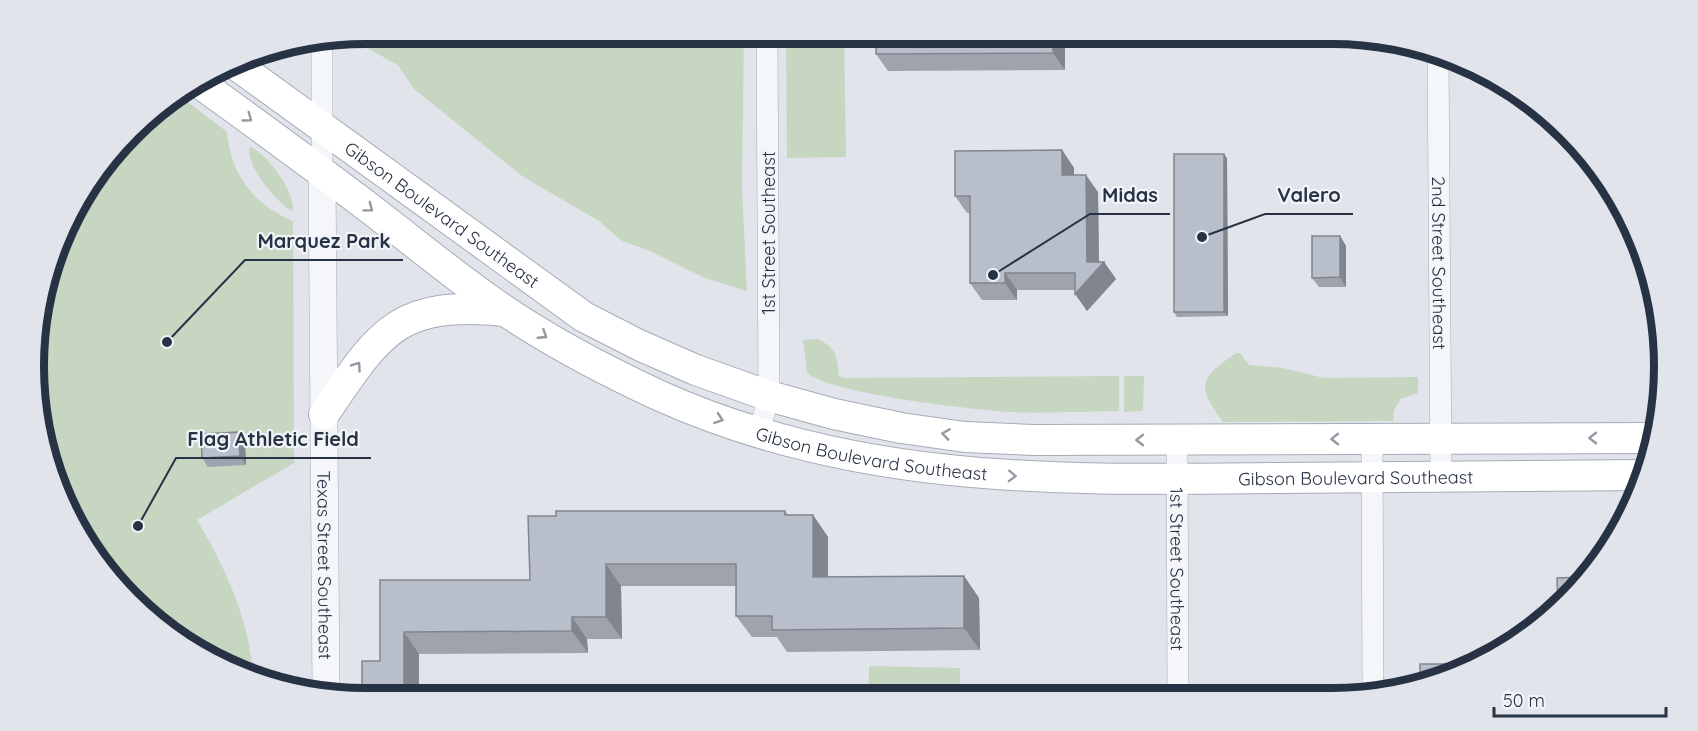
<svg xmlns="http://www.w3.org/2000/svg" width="1698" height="731" viewBox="0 0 1698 731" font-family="Quicksand,sans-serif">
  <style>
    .green { fill: #c6d6c1 }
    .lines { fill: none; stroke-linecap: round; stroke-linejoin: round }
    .minor-casing { stroke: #a5acb6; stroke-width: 22 }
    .tertiary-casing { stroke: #a5acb6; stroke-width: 28 }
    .secondary-casing { stroke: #a5acb6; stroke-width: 32 }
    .minor { stroke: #f4f6f9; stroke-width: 21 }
    .tertiary { stroke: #f4f6f9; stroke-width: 27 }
    .secondary { stroke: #fff; stroke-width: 30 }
    .wall { fill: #9ea3ae }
    .shaded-wall { fill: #81858d }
    .building { fill: #b8beca; stroke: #81858d; stroke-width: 1.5 }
    .oneway { stroke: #9398a2 }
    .labels { text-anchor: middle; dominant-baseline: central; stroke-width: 4.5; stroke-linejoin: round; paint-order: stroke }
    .street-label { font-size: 18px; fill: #273245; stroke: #f1f4f8 }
    .rim { fill: none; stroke: #273245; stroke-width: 8 }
    .leader { fill: none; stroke: #273245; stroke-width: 2 }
    .callout-dot { fill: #273245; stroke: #f1f4f8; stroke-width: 2 }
    .callout-label { font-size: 20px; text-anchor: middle; font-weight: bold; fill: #273245; stroke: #f1f4f8; stroke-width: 4.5; stroke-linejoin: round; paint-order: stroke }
  </style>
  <rect width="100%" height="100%" fill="#e1e5eb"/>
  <!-- green -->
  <g class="green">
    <polygon points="366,33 744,33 742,188 747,291 705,278 650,251 622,241 599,221 522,176 414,89 398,65 365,47 357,48 356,35"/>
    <polygon points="786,33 844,33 846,157 787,158"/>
    <path d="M180,96L227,132C231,175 254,205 293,221L294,463L197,520C226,569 250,621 253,677L163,629L78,532L39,430V301L77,200L147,115Z"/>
    <path d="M250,147C268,154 295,192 293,211C279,207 243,162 250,147Z"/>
    <path d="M817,339C835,346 838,357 839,376L843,378L1119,376V411C1082,412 1045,413 1008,412C976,410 823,393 807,372L803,340Z"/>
    <path d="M1236,353H1240L1249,365L1283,368L1324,378L1418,377V393L1401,399L1394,410L1393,421L1223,422C1196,385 1199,379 1236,353Z"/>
    <polygon points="1124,376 1144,376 1143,409 1141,411 1124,412"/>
    <polygon points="869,666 960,668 960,696 868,697"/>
  </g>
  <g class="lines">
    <!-- minor casing -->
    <g class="minor-casing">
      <g id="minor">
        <polyline points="322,40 322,173"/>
        <path id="s1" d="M1438,50L1441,477"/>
        <polyline points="759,432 769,396 767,33"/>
        <polyline points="1372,439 1373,695"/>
        <path id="s2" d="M1177,441L1178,696"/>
      </g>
    </g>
    <!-- tertiary casing -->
    <g class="tertiary-casing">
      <g id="tertiary">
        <path id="s3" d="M322,173L326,691"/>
      </g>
    </g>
    <!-- secondary casing -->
    <g class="secondary-casing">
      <g id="secondary">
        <path id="s4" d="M235,64L584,317L641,346L696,370L769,396L834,414L901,428L965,437L1033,440L1652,438"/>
        <path id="s5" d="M201,84C256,124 310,163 364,204C406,236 446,269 488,299C541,337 600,368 658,395C859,486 1064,480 1279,478C1402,477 1524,476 1646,475"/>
        <path d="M324,414C380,332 397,300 505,311"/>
      </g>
    </g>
    <!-- minor -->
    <use href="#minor" class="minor"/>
    <!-- tertiary -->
    <use href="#tertiary" class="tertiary"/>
    <!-- secondary -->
    <use href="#secondary" class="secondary"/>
  </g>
  <!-- wall -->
  <g class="wall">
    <polygon points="876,33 1107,33 1107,40 1065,39 1065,70 888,71 876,54"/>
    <polygon points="1062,150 1074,168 1074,175 1098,192 1099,262 1104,262 1116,279 1087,311 1075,290 1017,290 1017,300 982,300 970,283 970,213 967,213 955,196"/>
    <polygon points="1227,158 1228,316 1177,317 1174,312"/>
    <polygon points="1340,236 1346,246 1346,287 1319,287 1312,278"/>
    <polygon points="245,441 246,465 208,467 202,458"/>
    <polygon points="785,511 788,515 813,515 828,537 828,577 964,576 979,598 980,650 787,652 777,637 752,637 736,616 736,586 621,586 622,639 587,639 588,653 419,654 380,661 380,580 530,580 556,516"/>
  </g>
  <!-- shaded-wall -->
  <g class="shaded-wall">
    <polygon points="1053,33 1061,33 1065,39 1065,70 1053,53"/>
    <polygon points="1102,33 1107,33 1107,40"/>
    <polygon points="1062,150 1074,168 1074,192 1062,175"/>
    <polygon points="1224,154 1227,158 1228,316 1224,312"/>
    <polygon points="1086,175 1098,192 1099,267 1104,262 1116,279 1087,311 1075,294"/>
    <polygon points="1340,236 1346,246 1346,287 1340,277"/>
    <polygon points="1005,273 1017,290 1017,300 1005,283"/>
    <polygon points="238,432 245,441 246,465 240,456"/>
    <polygon points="813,515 828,537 828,599 813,577"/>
    <polygon points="606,564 621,586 622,639 606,617"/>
    <polygon points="964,576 979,598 980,650 964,628"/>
    <polygon points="572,617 587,639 588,653 572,631"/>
    <polygon points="404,632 419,654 419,698 404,698"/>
  </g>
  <!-- building -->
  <g class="building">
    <polygon points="876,33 1053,33 1053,53 876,54"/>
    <polygon points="1062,150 1062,175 1086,175 1087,262 1104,262 1075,294 1075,273 1005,273 1005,283 970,283 970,196 955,196 955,151"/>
    <rect x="1174" y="154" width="50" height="158"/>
    <polygon points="1312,236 1340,236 1340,277 1312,278"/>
    <polygon points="238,432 240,456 202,458 201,434"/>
    <polygon points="556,511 785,511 785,515 813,515 813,577 964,576 964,628 772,630 772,616 736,616 736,564 606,564 606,617 572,617 572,631 404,632 404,698 362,697 362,661 380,661 380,580 530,580 528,516 556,516"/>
    <polygon points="1585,577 1558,609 1557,578"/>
    <polygon points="1420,664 1473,664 1460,673 1420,683"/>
  </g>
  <!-- one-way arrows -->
  <defs><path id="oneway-chevron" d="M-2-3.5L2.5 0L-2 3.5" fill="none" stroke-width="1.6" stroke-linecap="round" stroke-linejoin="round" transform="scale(1.5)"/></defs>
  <g class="oneway">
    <use href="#oneway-chevron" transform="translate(248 118) rotate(36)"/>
    <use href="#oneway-chevron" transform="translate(369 208) rotate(37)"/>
    <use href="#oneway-chevron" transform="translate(543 335) rotate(33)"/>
    <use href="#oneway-chevron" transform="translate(357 366) rotate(-55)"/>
    <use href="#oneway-chevron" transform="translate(719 419) rotate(19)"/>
    <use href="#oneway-chevron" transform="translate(946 434) rotate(-172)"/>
    <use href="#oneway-chevron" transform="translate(1593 438) rotate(180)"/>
    <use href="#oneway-chevron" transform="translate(1335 439) rotate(179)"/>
    <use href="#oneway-chevron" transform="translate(1140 440) rotate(-180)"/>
    <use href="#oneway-chevron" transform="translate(1012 476) rotate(2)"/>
  </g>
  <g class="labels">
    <!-- street labels -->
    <g class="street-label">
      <text stroke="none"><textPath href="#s4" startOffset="256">Gibson Boulevard Southeast</textPath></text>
      <text transform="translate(768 233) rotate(-90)">1st Street Southeast</text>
      <text stroke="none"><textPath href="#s1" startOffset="213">2nd Street Southeast</textPath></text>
      <text stroke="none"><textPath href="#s5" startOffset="777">Gibson Boulevard Southeast</textPath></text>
      <text stroke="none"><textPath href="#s5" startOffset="1263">Gibson Boulevard Southeast</textPath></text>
      <text stroke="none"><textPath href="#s3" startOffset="392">Texas Street Southeast</textPath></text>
      <text stroke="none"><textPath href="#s2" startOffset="128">1st Street Southeast</textPath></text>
    </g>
  </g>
  <!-- crop -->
  <path d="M0 0H1698V731H0ZM366 44H1332A322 322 0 0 1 1654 366V366A322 322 0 0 1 1332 688H366A322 322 0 0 1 44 366V366A322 322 0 0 1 366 44Z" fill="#e1e4ea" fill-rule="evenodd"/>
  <path class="rim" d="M366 44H1332A322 322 0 0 1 1654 366V366A322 322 0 0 1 1332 688H366A322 322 0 0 1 44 366V366A322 322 0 0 1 366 44Z"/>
  <!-- callouts -->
  <path class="leader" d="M1202 237L1265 214H1353M993 275L1090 214H1170M167 342L245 260H403M138 526L176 458H371"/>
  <g class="callout-dot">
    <circle cx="1202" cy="237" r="6"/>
    <circle cx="993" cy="275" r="6"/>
    <circle cx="167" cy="342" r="6"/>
    <circle cx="138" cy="526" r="6"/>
  </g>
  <g class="callout-label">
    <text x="1309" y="202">Valero</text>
    <text x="1130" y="202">Midas</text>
    <text x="324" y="248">Marquez Park</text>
    <text x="273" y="446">Flag Athletic Field</text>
  </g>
  <!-- scale -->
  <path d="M1494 707v9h172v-9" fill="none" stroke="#273245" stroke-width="3"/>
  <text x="1503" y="707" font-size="18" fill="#273245" stroke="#f1f4f8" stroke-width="4.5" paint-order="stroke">50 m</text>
</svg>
